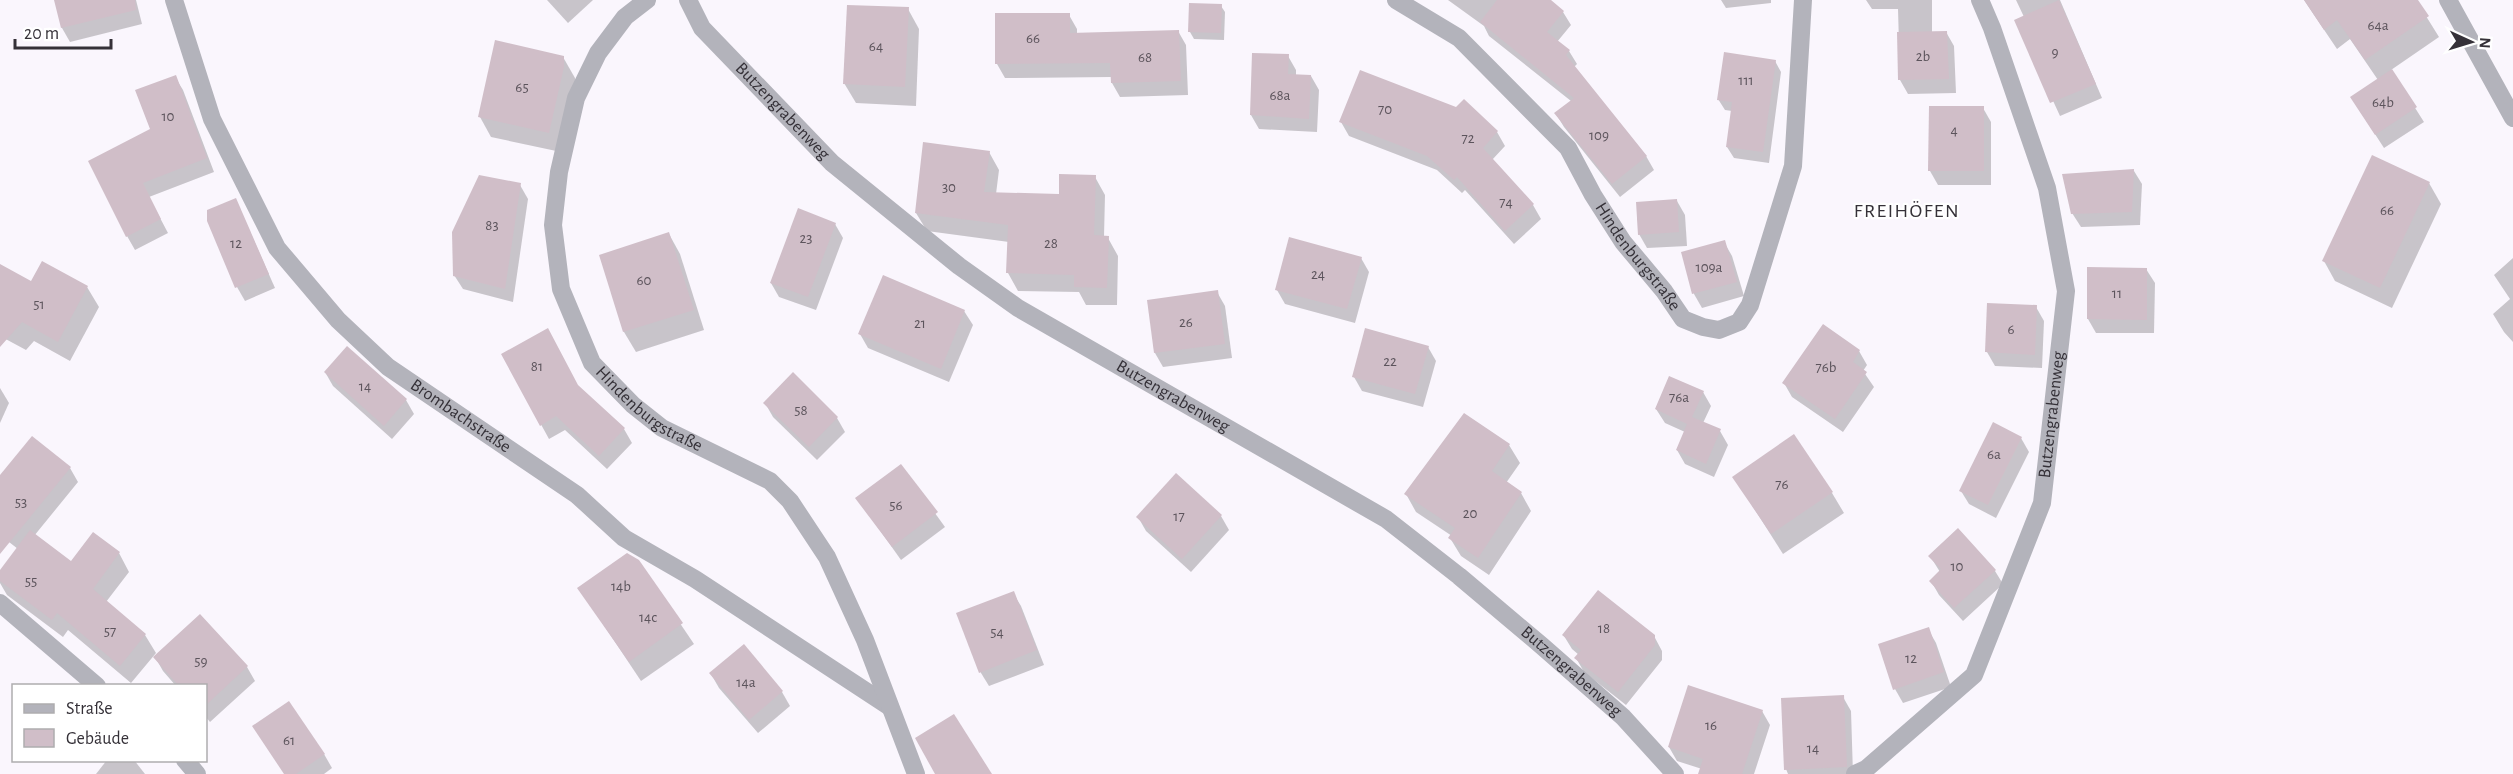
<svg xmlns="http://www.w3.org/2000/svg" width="2513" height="774" viewBox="0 0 2513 774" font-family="'Alegreya Sans',sans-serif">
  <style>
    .shadow { fill: #0003 }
    .building { fill: #d0bec8 }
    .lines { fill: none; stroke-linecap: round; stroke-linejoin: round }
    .minor { stroke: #b3b3bb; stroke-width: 18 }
    .labels { text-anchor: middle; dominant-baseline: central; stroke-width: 4.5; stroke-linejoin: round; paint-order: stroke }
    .number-label { font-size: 15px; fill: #5c545c }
    .street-label { font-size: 18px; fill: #353138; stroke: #fff }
    .neighbourhood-label { font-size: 20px; letter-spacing: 1.5px; fill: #353138; stroke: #fff }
  </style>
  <rect width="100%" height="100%" fill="#faf6fd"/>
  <!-- shadow -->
  <g class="shadow">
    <polygon points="55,0 136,0 142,24 70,42 62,28"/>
    <polygon points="547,0 593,0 568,23"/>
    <polygon points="1448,0 1548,0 1563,12 1571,25 1557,42 1569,51 1577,64 1574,67 1646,156 1654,170 1620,197 1564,127 1556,114 1571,101 1489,36 1484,26"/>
    <polygon points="1721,0 1771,0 1771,3 1726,8"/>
    <polygon points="1866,0 1932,0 1932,33 1946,32 1954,46 1956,93 1908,94 1900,80 1898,9 1872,9"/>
    <polygon points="2016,0 2060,0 2102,98 2060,116 2016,20 2024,17"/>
    <polygon points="2304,0 2416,0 2439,37 2391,70 2424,122 2384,148 2360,111 2378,80 2350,39 2337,49"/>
    <polygon points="1221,6 1225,12 1224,40 1194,39 1190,32"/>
    <polygon points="908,9 919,29 916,106 856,103 844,83"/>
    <polygon points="1069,15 1077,29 1077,35 1178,31 1186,45 1188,95 1120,97 1112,83 1112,77 1005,78 997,64"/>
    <polygon points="1288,56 1296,70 1296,75 1311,76 1319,90 1317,132 1259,129 1251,115"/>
    <polygon points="563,57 575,78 575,88 561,152 491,137 480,117"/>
    <polygon points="1775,61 1781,72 1769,163 1734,158 1727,147 1732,111 1725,110 1718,99"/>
    <polygon points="175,77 183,90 214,172 149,197 168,233 135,250 127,236 152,130"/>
    <polygon points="1983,108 1991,122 1991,185 1938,185 1930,171"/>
    <polygon points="1341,122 1497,132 1505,146 1492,160 1533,205 1541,219 1514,244 1465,190 1462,193 1437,170 1349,136"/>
    <polygon points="989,152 999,170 996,194 1061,196 1095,177 1105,195 1104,237 1108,238 1118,256 1117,305 1086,305 1079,292 1018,291 1008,273 1009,242 927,231 916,213"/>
    <polygon points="2134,171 2142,184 2140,225 2081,227 2072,213"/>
    <polygon points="2429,183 2441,204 2392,308 2335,281 2324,261"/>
    <polygon points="520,185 528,199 513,302 463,289 454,275"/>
    <polygon points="236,200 275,288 245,301 237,287"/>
    <polygon points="1677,201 1685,215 1687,246 1647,248 1639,234"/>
    <polygon points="835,224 843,238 816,310 779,297 771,283"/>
    <polygon points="669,234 680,254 704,330 636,352 624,332 601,256"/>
    <polygon points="1724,242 1732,256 1744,296 1702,308 1694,294 1683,253"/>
    <polygon points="1361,258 1369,272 1355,323 1285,304 1277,290"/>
    <polygon points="2513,258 2513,342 2504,332 2493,314 2510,299 2494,275"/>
    <polygon points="0,266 32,283 87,287 99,307 70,361 34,341 26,350 0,336"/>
    <polygon points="2146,269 2155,283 2154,333 2096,333 2088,319"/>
    <polygon points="1217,292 1225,306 1232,358 1163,367 1155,353 1149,301"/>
    <polygon points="2036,307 2044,321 2042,368 1995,366 1987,352"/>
    <polygon points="964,311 973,325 949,382 868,348 860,334"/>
    <polygon points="1428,347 1436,361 1423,407 1362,391 1354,377"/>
    <polygon points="1859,351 1867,365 1863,371 1874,387 1843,432 1792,397 1784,383"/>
    <polygon points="503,355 578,386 624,429 632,443 607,469 565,430 549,439"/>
    <polygon points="325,372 406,400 414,414 392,439 333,386"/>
    <polygon points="0,388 9,403 0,423"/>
    <polygon points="1703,392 1711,406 1703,423 1720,431 1728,445 1714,477 1685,464 1677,450 1685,432 1665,423 1656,409"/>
    <polygon points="765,403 837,418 845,432 817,460 773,417"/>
    <polygon points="1465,415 1509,445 1520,463 1506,483 1521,493 1531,511 1489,575 1461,556 1450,538 1452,536 1416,512 1406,494"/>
    <polygon points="2021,438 2029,452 1996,518 1969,504 1961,491"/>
    <polygon points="901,466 945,527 901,560 857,498"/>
    <polygon points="70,468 78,482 34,536 71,563 93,534 119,553 129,572 106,602 145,635 156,653 131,683 68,630 63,637 7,595 0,583 0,573 18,549 0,535 0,477"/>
    <polygon points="1734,477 1832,493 1844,513 1783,554"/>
    <polygon points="1221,516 1229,530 1191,572 1146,531 1138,517"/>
    <polygon points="1930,556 1995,571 2003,584 1963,621 1939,595 1931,581 1940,572"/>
    <polygon points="638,561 694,644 641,681 579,588"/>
    <polygon points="1013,593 1021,606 1044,665 989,686 981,673 958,614"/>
    <polygon points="1928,629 1936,643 1951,687 1903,703 1895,689"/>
    <polygon points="1564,636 1654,636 1662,651 1662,660 1626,705 1584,672 1576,658 1579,655 1572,649"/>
    <polygon points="744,646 782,692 790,706 758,733 719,688 711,674"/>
    <polygon points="155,657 247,667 255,681 210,722 206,717 206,686 176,686 163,671"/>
    <polygon points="1843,697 1851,711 1853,774 1788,774 1786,769"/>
    <polygon points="1762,711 1770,725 1754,774 1700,774 1702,769 1677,761 1669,747"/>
    <polygon points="324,754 332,768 324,774 285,774"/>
    <polygon points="107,760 134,760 145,774 96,774"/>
  </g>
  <!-- building -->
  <g class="building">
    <polygon points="54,0 135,0 136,10 61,28"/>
    <polygon points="1497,0 1551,0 1564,11 1547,32 1570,50 1566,55 1647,156 1612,184 1554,113 1574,98 1480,22"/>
    <polygon points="2059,0 2096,84 2050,103 2014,20"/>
    <polygon points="2304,0 2418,0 2429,16 2365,60 2337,20 2324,30"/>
    <polygon points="1189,3 1222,4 1221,33 1188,32"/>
    <polygon points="847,5 909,7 905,87 843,84"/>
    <polygon points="995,13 1070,13 1070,33 1179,30 1181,81 1111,83 1110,63 995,64"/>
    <polygon points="1947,31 1949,79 1898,80 1897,32"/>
    <polygon points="495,40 564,56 564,67 549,133 478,117"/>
    <polygon points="1724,52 1776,60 1763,152 1726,147 1732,102 1717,100"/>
    <polygon points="1252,53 1289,54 1288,74 1311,75 1309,119 1250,115"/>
    <polygon points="2392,69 2417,107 2375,135 2350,97"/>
    <polygon points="1360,70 1456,107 1464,99 1498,131 1483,148 1534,204 1505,231 1457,177 1454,180 1427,156 1339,122"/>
    <polygon points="176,75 207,158 143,183 161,219 126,237 88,161 150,129 135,90"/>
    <polygon points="1929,106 1984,106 1984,171 1928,171"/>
    <polygon points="923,142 990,151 984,192 1059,194 1059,174 1096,175 1094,235 1109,236 1107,288 1074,287 1074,275 1006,273 1008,225 915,213"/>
    <polygon points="2372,155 2430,182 2380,288 2322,261"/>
    <polygon points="2134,169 2132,212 2071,214 2062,174"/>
    <polygon points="479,175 521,183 505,289 453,276 452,232"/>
    <polygon points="236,198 269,274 235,288 207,221 207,210"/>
    <polygon points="1677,199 1679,232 1638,235 1636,202"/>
    <polygon points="798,208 836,223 808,297 770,283"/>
    <polygon points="669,232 694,310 623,332 599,255"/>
    <polygon points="1289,237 1362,257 1347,309 1275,290"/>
    <polygon points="1725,240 1737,282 1692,294 1681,252"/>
    <polygon points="42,261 88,286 58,342 22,322 0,347 0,264 31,281"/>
    <polygon points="2087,267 2147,268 2147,320 2087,319"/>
    <polygon points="883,275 965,310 941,369 858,334"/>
    <polygon points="1218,290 1225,344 1154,353 1147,300"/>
    <polygon points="1987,303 2037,305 2035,355 1985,352"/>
    <polygon points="1823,324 1860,350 1853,362 1867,372 1835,419 1782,383"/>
    <polygon points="548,328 578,385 625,428 599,456 556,416 540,426 501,354"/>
    <polygon points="1365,328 1429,346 1415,394 1352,377"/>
    <polygon points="347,346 407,399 384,426 324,372"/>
    <polygon points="793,372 838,417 809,447 763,403"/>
    <polygon points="1669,376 1704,391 1692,417 1721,429 1706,464 1676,450 1687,424 1655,409"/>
    <polygon points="1464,413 1510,444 1492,471 1522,492 1478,558 1448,538 1455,528 1404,494"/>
    <polygon points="1993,422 2022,437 1988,505 1959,491"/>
    <polygon points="1794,434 1833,492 1771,534 1732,477"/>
    <polygon points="32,436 71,467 0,554 0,475"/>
    <polygon points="901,464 938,512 892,547 855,498"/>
    <polygon points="1176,473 1222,515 1182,559 1136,517"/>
    <polygon points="1958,528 1996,570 1954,608 1929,581 1941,569 1928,556"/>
    <polygon points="30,530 71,561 93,532 120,552 93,589 146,634 120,666 57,613 52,620 0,581 0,570"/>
    <polygon points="627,553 639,560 683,623 629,662 577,588"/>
    <polygon points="1598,590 1655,635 1655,645 1618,692 1574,658 1581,650 1562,635"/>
    <polygon points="1014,591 1037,650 979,673 956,613"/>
    <polygon points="200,614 248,666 206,705 206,686 179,686 153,657"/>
    <polygon points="1929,627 1944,672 1893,690 1878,644"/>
    <polygon points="744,644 783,691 749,720 709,673"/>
    <polygon points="1688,685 1763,710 1742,774 1698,774 1703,759 1668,747"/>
    <polygon points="1844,695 1847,767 1784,770 1781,698"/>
    <polygon points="289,701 325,754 296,774 284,774 252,726"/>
    <polygon points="954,714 992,774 935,774 915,738"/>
  </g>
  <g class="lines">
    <!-- minor -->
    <g class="minor">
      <path id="s1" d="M174,0L212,119L277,248L338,320L388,367L577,495L624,538L695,579L890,707"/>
      <path id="s2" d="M647,0L625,17L598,53L576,98L559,172L553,225L561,289L592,363L633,405L662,428L770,481L790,501L827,557L865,640L916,774"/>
      <path id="s3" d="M688,0L702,28L832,163L959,266L1018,308L1386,519L1459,576L1542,646L1623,717L1675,774"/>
      <path id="s4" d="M1396,0L1459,38L1568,148L1593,195L1623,242L1664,291L1683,319L1703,327L1719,330L1739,322L1750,305L1793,166L1803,0"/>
      <polyline points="2448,0 2513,118"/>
      <polyline points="0,603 97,686"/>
      <polyline points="185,760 197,774"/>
      <path id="s5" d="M1855,774L1866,769L1974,675L2042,503L2066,291L2047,188L1992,28L1980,0"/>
    </g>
  </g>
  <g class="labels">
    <!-- number labels -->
    <g class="number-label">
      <text x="2378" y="25">64a</text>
      <text x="1033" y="38">66</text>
      <text x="876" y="46">64</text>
      <text x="2055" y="52">9</text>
      <text x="1923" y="56">2b</text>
      <text x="1145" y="57">68</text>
      <text x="1746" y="80">111</text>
      <text x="522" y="87">65</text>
      <text x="1280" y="95">68a</text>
      <text x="2383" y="102">64b</text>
      <text x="1385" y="109">70</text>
      <text x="168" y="116">10</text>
      <text x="1954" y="130">4</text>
      <text x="1599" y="135">109</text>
      <text x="1468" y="138">72</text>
      <text x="949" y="187">30</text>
      <text x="1506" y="202">74</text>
      <text x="2387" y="210">66</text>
      <text x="492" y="225">83</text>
      <text x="806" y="238">23</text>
      <text x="236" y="243">12</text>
      <text x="1051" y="243">28</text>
      <text x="1709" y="267">109a</text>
      <text x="1318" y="274">24</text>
      <text x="644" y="280">60</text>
      <text x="2117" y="293">11</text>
      <text x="39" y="304">51</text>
      <text x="1186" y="322">26</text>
      <text x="920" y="323">21</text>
      <text x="2011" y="329">6</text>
      <text x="1390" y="361">22</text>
      <text x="537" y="366">81</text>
      <text x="1826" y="367">76b</text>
      <text x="365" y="386">14</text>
      <text x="1679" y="397">76a</text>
      <text x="801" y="410">58</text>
      <text x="1994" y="454">6a</text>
      <text x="1782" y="484">76</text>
      <text x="21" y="502">53</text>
      <text x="896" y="505">56</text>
      <text x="1470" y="513">20</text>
      <text x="1179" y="516">17</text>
      <text x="1957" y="566">10</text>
      <text x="31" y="581">55</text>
      <text x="621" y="586">14b</text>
      <text x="648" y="617">14c</text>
      <text x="1604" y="628">18</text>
      <text x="110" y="631">57</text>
      <text x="997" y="632">54</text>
      <text x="1911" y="658">12</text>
      <text x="201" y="661">59</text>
      <text x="746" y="682">14a</text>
      <text x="1711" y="725">16</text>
      <text x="289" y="740">61</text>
      <text x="1813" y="748">14</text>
    </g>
    <!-- street labels -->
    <g class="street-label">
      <text stroke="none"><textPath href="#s3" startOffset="147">Butzengrabenweg</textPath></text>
      <text stroke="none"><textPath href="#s4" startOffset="358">Hindenburgstraße</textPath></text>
      <text stroke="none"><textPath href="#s3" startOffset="633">Butzengrabenweg</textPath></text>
      <text stroke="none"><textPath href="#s2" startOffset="471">Hindenburgstraße</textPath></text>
      <text stroke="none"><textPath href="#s5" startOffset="429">Butzengrabenweg</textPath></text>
      <text stroke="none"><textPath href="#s1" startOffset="520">Brombachstraße</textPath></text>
      <text stroke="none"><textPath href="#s3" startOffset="1119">Butzengrabenweg</textPath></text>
    </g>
    <!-- neighbourhood labels -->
    <g class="neighbourhood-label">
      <text x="1907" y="211">FREIHÖFEN</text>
    </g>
  </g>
  <!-- legend -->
  <rect x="12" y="684" width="195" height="78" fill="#ffffff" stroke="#aeadaf" stroke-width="1.5"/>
  <rect x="24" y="704" width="30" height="9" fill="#b3b3bb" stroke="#aeadaf" stroke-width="1.5"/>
  <text x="66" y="714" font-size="18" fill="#353138">Straße</text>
  <rect x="24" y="729" width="30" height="18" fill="#d0bec8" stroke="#aeadaf" stroke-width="1.5"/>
  <text x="66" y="744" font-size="18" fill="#353138">Gebäude</text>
  <!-- north arrow -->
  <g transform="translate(2471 42) rotate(94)" stroke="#ffffff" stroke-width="4.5" paint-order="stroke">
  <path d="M0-4.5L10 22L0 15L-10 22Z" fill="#353138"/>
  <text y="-9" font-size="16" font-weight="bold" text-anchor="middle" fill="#353138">N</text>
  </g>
  <!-- scale -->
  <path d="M15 39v9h96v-9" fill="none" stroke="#353138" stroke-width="3"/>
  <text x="24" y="39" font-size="18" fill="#353138" stroke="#ffffff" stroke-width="4.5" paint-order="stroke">20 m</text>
</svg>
